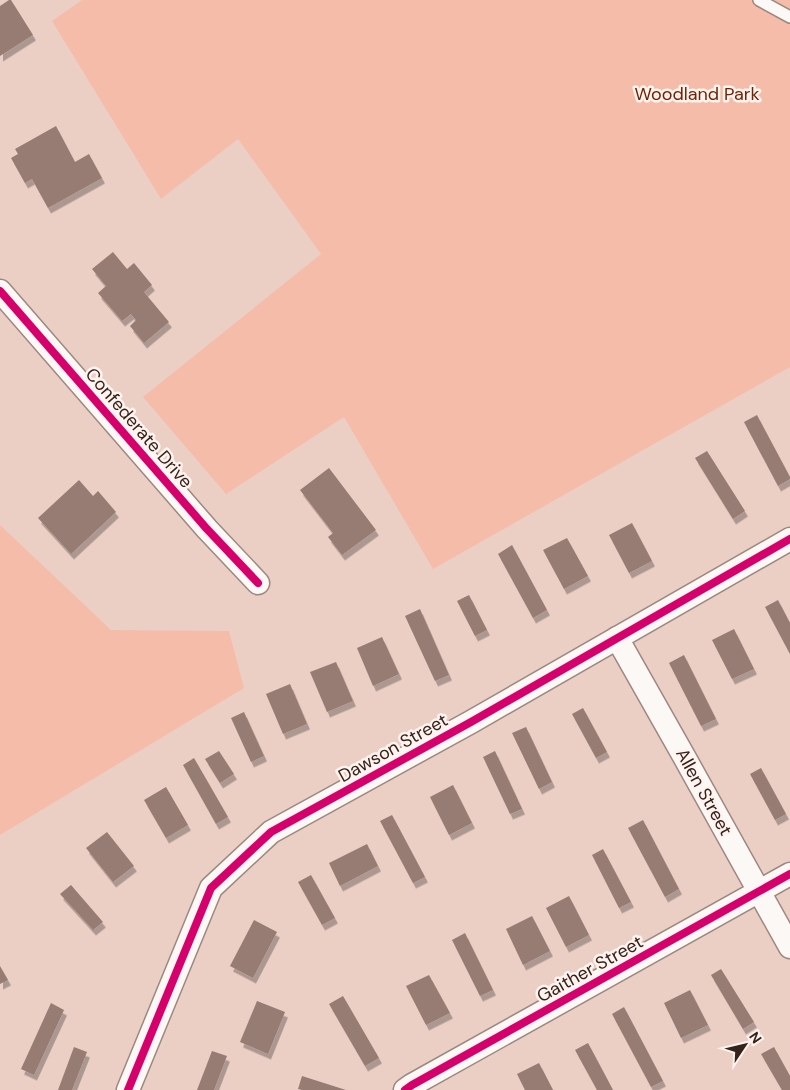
<svg xmlns="http://www.w3.org/2000/svg" width="790" height="1090" viewBox="0 0 790 1090" font-family="'DM Sans',sans-serif">
  <style>
    .green { fill: #f5bda9 }
    .building { fill: #967c73; filter: url(#shadow) }
    .lines { fill: none; stroke-linecap: round; stroke-linejoin: round }
    .service-casing { stroke: #9d8881; stroke-width: 14 }
    .minor-casing { stroke: #9d8881; stroke-width: 25 }
    .service { stroke: #fcf8f6; stroke-width: 11 }
    .minor { stroke: #fcf8f6; stroke-width: 22 }
    .cycleway-casing { stroke: #fef3ef; stroke-width: 11 }
    .cycleway { stroke: #d6006c; stroke-width: 8 }
    .labels { text-anchor: middle; dominant-baseline: central; stroke-width: 5; stroke-linejoin: round; paint-order: stroke }
    .park-label { font-size: 18px; fill: #722200; stroke: #fef3ef }
    .street-label { font-size: 18px; fill: #35221b; stroke: #fef3ef }
  </style>
  <defs>
    <filter id="shadow"><feDropShadow dx="3" dy="5.5" stdDeviation="0" flood-color="#0004"/></filter>
  </defs>
  <rect width="100%" height="100%" fill="#ebcfc5"/>
  <!-- green -->
  <g class="green">
    <polygon points="82,0 790,0 790,367 433,569 344,417 226,494 143,397 321,254 238,139 161,199 52,21"/>
    <polygon points="0,525 111,630 229,631 244,688 0,835"/>
  </g>
  <!-- building -->
  <g class="building">
    <polygon points="9,0 11,0 33,35 0,56 0,6"/>
    <polygon points="56,126 75,162 89,154 102,178 48,208 32,179 25,183 11,158 18,154 15,149"/>
    <polygon points="113,252 127,269 134,263 152,285 144,292 169,322 144,343 130,326 136,320 131,314 122,321 98,293 106,286 92,269"/>
    <polygon points="757,415 790,477 790,479 778,486 744,422"/>
    <polygon points="707,451 745,511 733,519 695,458"/>
    <polygon points="329,468 376,530 342,555 328,537 333,533 300,490"/>
    <polygon points="79,480 93,496 98,491 116,512 71,554 38,518"/>
    <polygon points="632,523 652,561 629,573 609,535"/>
    <polygon points="567,538 588,576 564,589 543,550"/>
    <polygon points="512,545 547,610 533,618 498,554"/>
    <polygon points="469,595 487,630 475,636 457,601"/>
    <polygon points="778,600 790,623 790,654 765,607"/>
    <polygon points="420,609 449,675 435,681 405,616"/>
    <polygon points="734,629 754,669 732,679 712,640"/>
    <polygon points="382,637 399,674 373,686 357,648"/>
    <polygon points="684,655 716,719 701,726 669,663"/>
    <polygon points="336,662 353,701 327,712 310,672"/>
    <polygon points="290,684 307,724 283,734 266,694"/>
    <polygon points="583,708 607,752 596,758 572,714"/>
    <polygon points="244,712 264,756 251,762 231,718"/>
    <polygon points="526,727 552,782 539,789 512,733"/>
    <polygon points="219,751 234,774 220,783 205,759"/>
    <polygon points="495,751 522,809 510,814 483,757"/>
    <polygon points="194,758 228,817 216,824 183,765"/>
    <polygon points="761,768 786,814 775,820 750,774"/>
    <polygon points="453,785 472,823 449,835 430,797"/>
    <polygon points="166,787 188,825 166,838 144,800"/>
    <polygon points="392,815 425,877 413,883 380,821"/>
    <polygon points="643,820 679,889 665,897 628,828"/>
    <polygon points="107,832 134,866 113,882 86,848"/>
    <polygon points="367,844 378,866 340,886 329,863"/>
    <polygon points="603,849 631,902 619,908 592,855"/>
    <polygon points="311,875 335,918 322,925 298,882"/>
    <polygon points="71,885 103,922 93,930 60,894"/>
    <polygon points="569,896 589,935 566,947 546,908"/>
    <polygon points="532,916 550,951 523,965 506,929"/>
    <polygon points="254,920 277,932 253,978 230,966"/>
    <polygon points="465,933 493,990 480,996 452,940"/>
    <polygon points="0,966 8,980 0,984"/>
    <polygon points="721,969 754,1022 743,1029 711,975"/>
    <polygon points="429,975 450,1013 426,1025 406,986"/>
    <polygon points="690,990 708,1025 681,1038 664,1003"/>
    <polygon points="343,996 379,1058 365,1066 329,1004"/>
    <polygon points="257,1001 285,1012 268,1054 240,1042"/>
    <polygon points="51,1003 64,1010 34,1075 21,1069"/>
    <polygon points="624,1007 663,1081 651,1087 612,1014"/>
    <polygon points="588,1043 613,1090 597,1090 575,1050"/>
    <polygon points="74,1047 87,1052 72,1090 58,1090"/>
    <polygon points="774,1047 790,1076 790,1090 782,1090 761,1054"/>
    <polygon points="212,1051 227,1056 214,1090 197,1090"/>
    <polygon points="539,1063 553,1090 525,1090 517,1074"/>
    <polygon points="302,1076 346,1090 302,1090 298,1089"/>
  </g>
  <g class="lines">
    <!-- service casing -->
    <g class="service-casing">
      <polyline id="service" points="759,0 790,17"/>
    </g>
    <!-- minor casing -->
    <g class="minor-casing">
      <g id="minor">
        <polyline points="0,291 207,529 258,583"/>
        <polyline points="617,638 686,760 790,947"/>
        <polyline points="128,1090 211,888 271,832 471,722 790,539"/>
        <polyline points="405,1090 412,1085 790,874"/>
      </g>
    </g>
    <!-- service -->
    <use href="#service" class="service"/>
    <!-- minor -->
    <use href="#minor" class="minor"/>
    <!-- cycleway casing -->
    <g class="cycleway-casing">
      <g id="cycleway">
        <polyline points="0,291 207,529 258,583"/>
        <polyline points="128,1090 211,888 271,832 471,722 790,539"/>
        <polyline points="405,1090 412,1085 790,874"/>
      </g>
    </g>
    <!-- cycleway -->
    <use href="#cycleway" class="cycleway"/>
  </g>
  <g class="labels">
    <!-- park labels -->
    <g class="park-label">
      <text x="697" y="94">Woodland Park</text>
    </g>
    <!-- street labels -->
    <g class="street-label">
      <text transform="translate(139 428) rotate(49)">Confederate Drive</text>
      <text transform="translate(393 748) rotate(-29)">Dawson Street</text>
      <text transform="translate(704 792) rotate(61)">Allen Street</text>
      <text transform="translate(590 969) rotate(-29)">Gaither Street</text>
    </g>
  </g>
  <!-- north arrow -->
  <g transform="translate(745 1045) rotate(55)" stroke="#fef3ef" stroke-width="4" paint-order="stroke">
  <path d="M0-4L9 19L0 12L-9 19Z" fill="#35221b"/>
  <text y="-8" font-size="14" font-weight="bold" text-anchor="middle" fill="#35221b">N</text>
  </g>
</svg>
